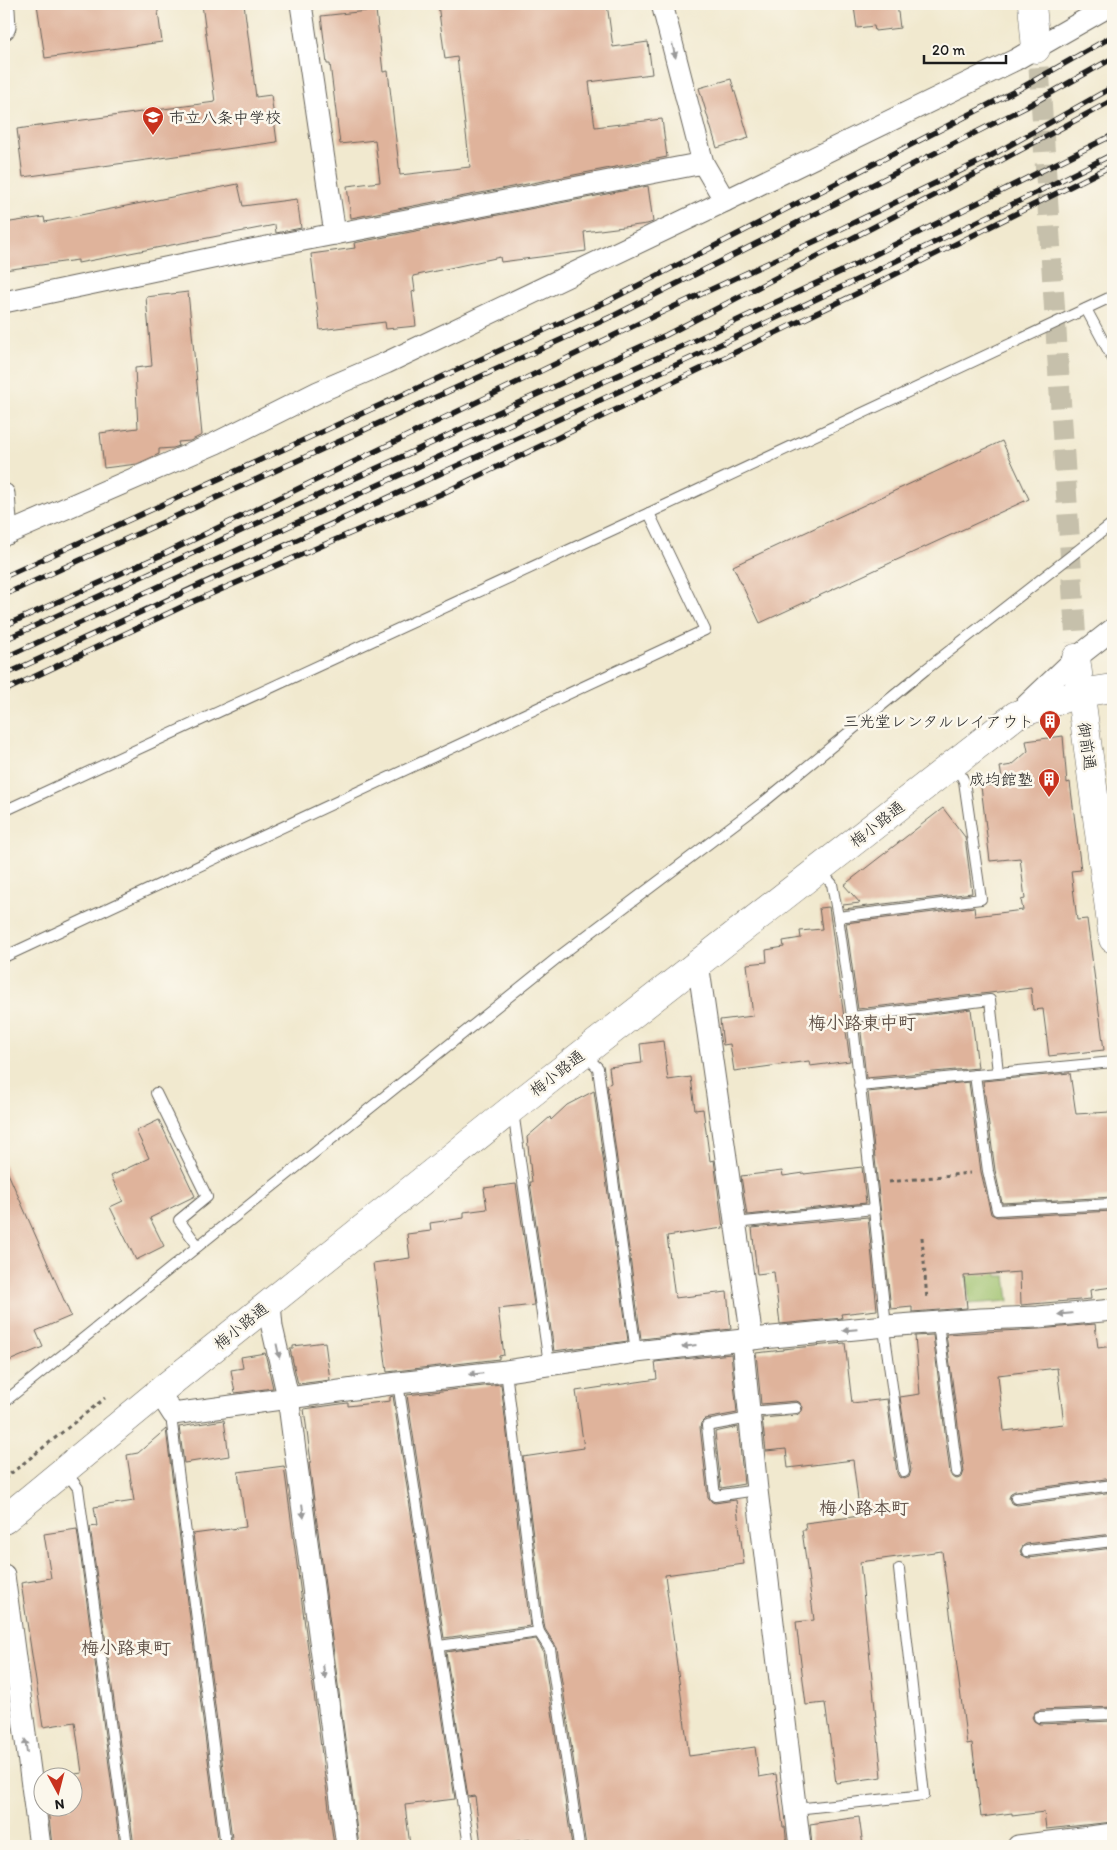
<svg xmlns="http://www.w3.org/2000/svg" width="1117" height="1850" viewBox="0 0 1117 1850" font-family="Itim,'Klee One',sans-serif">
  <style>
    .green { fill: #9cc06a; stroke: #5c6e43 }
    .building { fill: #dfb39b; fill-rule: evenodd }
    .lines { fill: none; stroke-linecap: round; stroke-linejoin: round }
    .street-tunnel { stroke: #c6c0ab; stroke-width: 21; stroke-dasharray: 21 11; stroke-linecap: butt }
    .lane-casing { stroke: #67645b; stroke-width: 12 }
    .street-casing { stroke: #67645b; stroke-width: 23 }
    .secondary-casing { stroke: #67645b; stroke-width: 29 }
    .path { stroke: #67645b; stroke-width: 3; stroke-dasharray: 4 4; stroke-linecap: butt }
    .lane { stroke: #fff; stroke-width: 10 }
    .street { stroke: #fff; stroke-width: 21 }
    .secondary { stroke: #fff; stroke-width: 28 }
    .rail-casing { stroke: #1c1c1c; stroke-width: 5.5 }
    .rail { stroke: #fbf7ec; stroke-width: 4; stroke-dasharray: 11; stroke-linecap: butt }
    .oneway { fill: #999 }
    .labels { text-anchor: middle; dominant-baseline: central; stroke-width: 5; stroke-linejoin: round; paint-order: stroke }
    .poi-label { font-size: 16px; fill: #1c1c1c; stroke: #fbf7ec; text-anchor: end }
    .street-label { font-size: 16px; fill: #1c1c1c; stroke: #fbf7ec }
    .neighbourhood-label { font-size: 18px; font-weight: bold; fill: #605148; stroke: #fbf7ec }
  </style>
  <rect width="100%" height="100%" fill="#fbf7ec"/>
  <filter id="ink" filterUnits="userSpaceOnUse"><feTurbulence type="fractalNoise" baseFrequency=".02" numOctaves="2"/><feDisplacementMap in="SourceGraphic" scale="10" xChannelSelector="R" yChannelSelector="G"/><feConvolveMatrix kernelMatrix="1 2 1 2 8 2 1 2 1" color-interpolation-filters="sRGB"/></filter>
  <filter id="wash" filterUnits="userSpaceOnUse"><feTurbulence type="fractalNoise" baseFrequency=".0096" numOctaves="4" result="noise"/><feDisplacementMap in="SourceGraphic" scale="20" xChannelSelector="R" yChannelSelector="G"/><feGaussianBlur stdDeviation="1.12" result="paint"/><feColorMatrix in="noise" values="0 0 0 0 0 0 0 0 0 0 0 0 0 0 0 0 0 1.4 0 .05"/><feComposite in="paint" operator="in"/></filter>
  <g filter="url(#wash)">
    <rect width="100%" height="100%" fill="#f1e9cf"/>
    <!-- green -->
    <polygon class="green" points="992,1219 997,1276 1006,1276 1009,1301 969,1304 964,1222"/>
    <g id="blocks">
      <!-- building -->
      <g class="building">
        <polygon points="37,4 157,4 162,42 45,58"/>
        <polygon points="202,4 244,4 256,97 271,95 277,142 23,177 17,129 215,102"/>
        <polygon points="438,4 607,4 613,47 648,42 652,74 589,82 595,127 662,119 667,157 351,218 347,186 380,182 375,140 340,144 330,64 327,64 321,16 376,10 383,72 388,71 400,175 470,167 457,57 445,59"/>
        <polygon points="878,4 897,4 900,28 875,31 874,26 857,28 854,7"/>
        <polygon points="731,79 749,138 717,148 699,88"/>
        <polygon points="238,184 243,206 297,199 301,228 276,233 275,225 78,263 78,260 4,270 4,223 44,217 45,222"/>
        <polygon points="648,186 653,222 647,224 584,232 586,251 501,262 500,257 413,276 415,291 412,292 416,326 386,329 385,322 320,330 311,254 355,248 354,243"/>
        <polygon points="188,292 202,435 190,441 178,442 179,446 173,448 159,449 159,454 137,464 104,468 100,433 138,428 135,368 152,366 146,297"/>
        <polygon points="1002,441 1029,499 760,623 733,566"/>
        <polygon points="1063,736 1067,783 1070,782 1081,870 1071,871 1077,920 1087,919 1104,1050 1049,1056 1043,1009 1033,1010 1031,988 858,1009 846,923 974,907 975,916 1023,910 1021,900 1025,899 1020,858 990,861 981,786 1003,784 1000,767 1012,765 1028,751 1026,741"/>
        <polygon points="943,808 965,837 972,893 844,909 843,905 860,903 844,885"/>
        <polygon points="829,907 850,1061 810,1066 809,1061 734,1071 730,1044 723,1045 720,1020 753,1016 747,964 767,962 766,950 784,947 783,941 801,938 800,931 822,929 819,908"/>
        <polygon points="971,1009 978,1068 866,1078 860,1023"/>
        <polygon points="663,1041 668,1080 691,1077 695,1110 703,1109 710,1161 714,1160 723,1228 667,1236 675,1298 727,1292 731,1329 641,1339 607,1085 611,1083 609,1067 642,1063 640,1044"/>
        <polygon points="1070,1073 1076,1114 1110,1112 1113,1137 1113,1197 1002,1203 995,1170 983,1081"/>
        <polygon points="969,1082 981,1172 991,1214 997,1217 1113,1211 1113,1287 1090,1290 1091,1299 1021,1305 1020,1272 964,1276 967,1308 912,1312 912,1307 891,1309 868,1092"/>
        <polygon points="594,1091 628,1341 554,1351 530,1182 532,1182 527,1137 550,1117 551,1120 567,1105"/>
        <polygon points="159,1120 195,1196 150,1218 164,1246 136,1260 110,1207 123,1201 111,1176 149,1158 136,1131"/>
        <polygon points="4,1164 71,1316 36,1331 43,1347 4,1363"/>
        <polygon points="862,1167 866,1203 747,1215 741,1176 782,1171 783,1176 804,1173 804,1174"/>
        <polygon points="516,1184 534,1305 498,1309 504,1355 499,1356 499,1359 387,1372 373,1263 410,1258 407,1234 431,1231 430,1223 464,1218 464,1212 487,1209 484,1188"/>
        <polygon points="868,1217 877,1310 841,1314 842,1318 780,1324 774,1272 757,1274 752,1228"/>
        <path d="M1095,1324L1098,1348L1113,1346V1478L1015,1491L1011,1493L1009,1498L1011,1503L1017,1505L1113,1492V1534L1026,1544L1023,1546L1020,1551L1022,1555L1028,1558L1113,1548V1707L1039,1710L1035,1712L1032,1717L1034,1721L1039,1724L1113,1721V1822L1046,1829L1044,1812L1012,1816V1813L981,1817L972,1743L967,1744L942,1551L860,1562L882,1777L836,1783L825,1703L806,1705L796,1622L814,1620L802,1530H806L805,1523L860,1516L853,1460L788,1468L786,1449L766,1451L762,1418L797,1415L802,1411L803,1407L799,1402L796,1401L761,1404L756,1353L783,1350V1349L845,1343L852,1403L887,1399L897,1473L899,1477L904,1479L909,1477L911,1471L900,1397L920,1394L915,1336L933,1335L950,1473L952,1477L957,1479L962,1477L964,1471L946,1334L1039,1329ZM1057,1368L1064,1424L1004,1431L998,1375Z"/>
        <polygon points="325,1342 330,1380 298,1384 290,1349 293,1349 293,1346"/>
        <polygon points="265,1353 273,1388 235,1393 231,1370 243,1368 241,1357"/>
        <polygon points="731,1354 737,1413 705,1419 701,1423 700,1427 708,1497 712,1502 715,1503 736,1500 744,1564 665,1575 689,1756 755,1747 759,1777 776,1774 783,1827 785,1827 787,1846 586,1846 557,1648 545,1629 544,1623 523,1457 584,1448 576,1391 657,1379 655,1362"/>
        <polygon points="501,1384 530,1626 444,1638 407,1395"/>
        <polygon points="393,1396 455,1799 405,1805 410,1846 359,1846 309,1462 311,1462 304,1409 348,1403 348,1406 390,1401 390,1397"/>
        <polygon points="224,1420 229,1456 184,1463 179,1427"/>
        <polygon points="738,1427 744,1484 721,1488 715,1432"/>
        <polygon points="166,1429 219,1846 215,1846 215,1843 190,1846 134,1846 90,1527 97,1526 94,1507 134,1501 127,1455 138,1453"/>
        <polygon points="284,1466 334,1846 233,1846 193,1534 246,1527 238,1472"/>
        <polygon points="77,1529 120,1846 52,1846 48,1808 72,1808 72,1778 48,1778 82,1773 75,1722 43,1727 21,1583 51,1578 44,1534"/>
        <polygon points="536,1639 543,1651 572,1846 536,1846 535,1839 481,1845 475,1796 468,1797 446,1652"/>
        <polygon points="859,1817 863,1846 812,1846 810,1824"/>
      </g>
    </g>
  </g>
  <g filter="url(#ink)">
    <use href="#blocks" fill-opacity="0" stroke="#67645b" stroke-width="1"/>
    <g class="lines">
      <!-- street-tunnel -->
      <polyline class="street-tunnel" points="1039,67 1076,642"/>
      <!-- lane casing -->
      <g class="lane-casing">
        <g id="lane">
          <polyline points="1086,309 1113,359"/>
          <polyline points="4,811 649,513"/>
          <polyline points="838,917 981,899 964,781 955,764"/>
          <polyline points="4,957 705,630 649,513 1113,296"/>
          <polyline points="852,1017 990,1000 998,1072"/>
          <polyline points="584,1054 598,1068 636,1352"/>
          <polyline points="975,1075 988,1171 997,1210 1113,1204"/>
          <polyline points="859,1086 1113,1062"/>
          <polyline points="156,1093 207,1197 179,1220 198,1246"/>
          <polyline points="513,1111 549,1364"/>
          <polyline points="874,1209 886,1326 885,1336 904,1472"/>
          <polyline points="734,1223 874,1209 852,1017 838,917 832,884 820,870"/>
          <polyline points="938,1323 957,1472"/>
          <polyline points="506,1371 537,1624 539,1632 550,1649 579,1846"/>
          <polyline points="398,1383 469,1846"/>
          <polyline points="4,1402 557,958 765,801 925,670 1113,523"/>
          <polyline points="749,1412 796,1408"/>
          <polyline points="173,1414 172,1424 226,1846"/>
          <polyline points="749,1418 707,1426 715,1496 757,1490"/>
          <polyline points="65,1471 78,1488 127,1846"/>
          <polyline points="1016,1498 1113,1485"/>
          <polyline points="1027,1551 1113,1541"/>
          <polyline points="439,1646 539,1632"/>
          <polyline points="1039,1717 1113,1714"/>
          <polyline points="796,1809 924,1795 899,1569"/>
        </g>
      </g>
      <!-- street casing -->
      <g class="street-casing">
        <g id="street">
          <polyline points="301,4 335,234"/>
          <polyline points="662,4 703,163 725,201"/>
          <polyline points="4,10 5,27 4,29"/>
          <polyline points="4,302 241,252 703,163"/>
          <polyline points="4,494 7,534"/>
          <polyline points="4,535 216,443 318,392 386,363 725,201 1015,60 1113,4"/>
          <polyline points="1019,712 1076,658 1113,629"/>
          <polyline points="698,963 752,1339"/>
          <polyline points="270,1303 272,1327 288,1397 347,1846"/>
          <polyline points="742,1340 757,1490 800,1846"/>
          <polyline points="159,1392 173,1414 398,1383 506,1371 636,1352 752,1339 886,1326 981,1319 1038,1317 1113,1310"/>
          <polyline points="4,1575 40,1846"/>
          <polyline points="1018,1846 1113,1834"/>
        </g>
      </g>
      <!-- secondary casing -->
      <g class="secondary-casing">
        <g id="secondary">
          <polyline points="1032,4 1036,49"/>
          <polyline points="1076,658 1113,939"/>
          <polyline points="4,1520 159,1392 513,1108 1016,715 1080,693 1113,688"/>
        </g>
      </g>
      <!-- path -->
      <g class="path">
        <polyline points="889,1182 970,1173"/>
        <polyline points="922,1237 927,1300"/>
        <polyline points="4,1479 105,1398"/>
      </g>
      <!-- lane -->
      <use href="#lane" class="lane"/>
      <!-- street -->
      <use href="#street" class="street"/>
      <!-- secondary -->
      <use href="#secondary" class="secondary"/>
      <!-- rail casing -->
      <g class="rail-casing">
        <g id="rail">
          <polyline points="4,577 608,301 1021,88 1113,36"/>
          <polyline points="4,595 615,315 1026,107 1113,58"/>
          <polyline points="4,626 166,553 656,315 824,237 987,158 1113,87"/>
          <polyline points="4,640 666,335 985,169 1113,100"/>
          <polyline points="4,658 521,419 672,351 840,272 1113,135"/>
          <path d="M4,675C148,610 291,543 435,476C662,372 890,267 1113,154"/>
          <polyline points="4,691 190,603 441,494 856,294 1113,165"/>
        </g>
      </g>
      <!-- rail -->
      <use href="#rail" class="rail"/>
    </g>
    <!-- one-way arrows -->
    <defs><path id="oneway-solid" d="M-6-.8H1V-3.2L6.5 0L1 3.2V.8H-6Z" transform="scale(1.25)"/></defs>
    <g class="oneway">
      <use href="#oneway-solid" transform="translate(674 51) rotate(76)"/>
      <use href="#oneway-solid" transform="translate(1065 1314) rotate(175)"/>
      <use href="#oneway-solid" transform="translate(850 1330) rotate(175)"/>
      <use href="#oneway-solid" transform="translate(689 1346) rotate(173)"/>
      <use href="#oneway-solid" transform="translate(278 1351) rotate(78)"/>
      <use href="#oneway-solid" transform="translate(476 1374) rotate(174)"/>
      <use href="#oneway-solid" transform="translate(303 1511) rotate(83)"/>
      <use href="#oneway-solid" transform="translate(324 1672) rotate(83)"/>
      <use href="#oneway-solid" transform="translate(26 1746) rotate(-98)"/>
    </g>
  </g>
  <!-- icons -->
  <defs>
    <g id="school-pin" transform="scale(1.125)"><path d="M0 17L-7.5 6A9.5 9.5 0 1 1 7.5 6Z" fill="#c8321e" stroke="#fbf7ec"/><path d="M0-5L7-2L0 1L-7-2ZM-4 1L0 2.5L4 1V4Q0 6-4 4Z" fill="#fff"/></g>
    <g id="building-pin" transform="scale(1.125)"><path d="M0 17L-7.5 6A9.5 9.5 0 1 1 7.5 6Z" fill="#c8321e" stroke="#fbf7ec"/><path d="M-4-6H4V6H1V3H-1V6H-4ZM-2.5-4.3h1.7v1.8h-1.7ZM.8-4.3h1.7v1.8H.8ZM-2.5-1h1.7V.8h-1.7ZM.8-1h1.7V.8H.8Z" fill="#fff"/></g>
  </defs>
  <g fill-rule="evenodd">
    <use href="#school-pin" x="153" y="117"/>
    <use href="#building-pin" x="1050" y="721"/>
    <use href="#building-pin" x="1049" y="779"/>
  </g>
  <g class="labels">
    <!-- poi labels -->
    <g class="poi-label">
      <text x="169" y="117" text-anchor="start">市立八条中学校</text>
      <text x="1034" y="721">三光堂レンタルレイアウト</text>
      <text x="1033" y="779">成均館塾</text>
    </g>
    <!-- street labels -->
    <g class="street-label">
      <text transform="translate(1087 746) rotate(82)">御前通</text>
      <text transform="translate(877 824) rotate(-38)">梅小路通</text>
      <text transform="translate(557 1073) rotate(-38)">梅小路通</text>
      <text transform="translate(241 1326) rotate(-39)">梅小路通</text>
    </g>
    <!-- neighbourhood labels -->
    <g class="neighbourhood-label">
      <text x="862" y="1023">梅小路東中町</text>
      <text x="864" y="1508">梅小路本町</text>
      <text x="126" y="1648">梅小路東町</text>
    </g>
  </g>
  <!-- margin -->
  <rect width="1117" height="1850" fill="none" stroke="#fbf7ec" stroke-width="20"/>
  <!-- north arrow -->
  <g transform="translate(58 1792) rotate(173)"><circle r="24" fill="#fbf7ec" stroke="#a29f99"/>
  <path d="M0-4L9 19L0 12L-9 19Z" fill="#c8321e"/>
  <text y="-8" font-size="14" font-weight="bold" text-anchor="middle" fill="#1c1c1c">N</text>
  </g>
  <!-- scale -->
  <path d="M924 55v8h82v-8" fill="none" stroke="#1c1c1c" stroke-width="2.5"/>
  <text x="932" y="55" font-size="15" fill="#1c1c1c" stroke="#fbf7ec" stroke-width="4" paint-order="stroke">20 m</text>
</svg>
